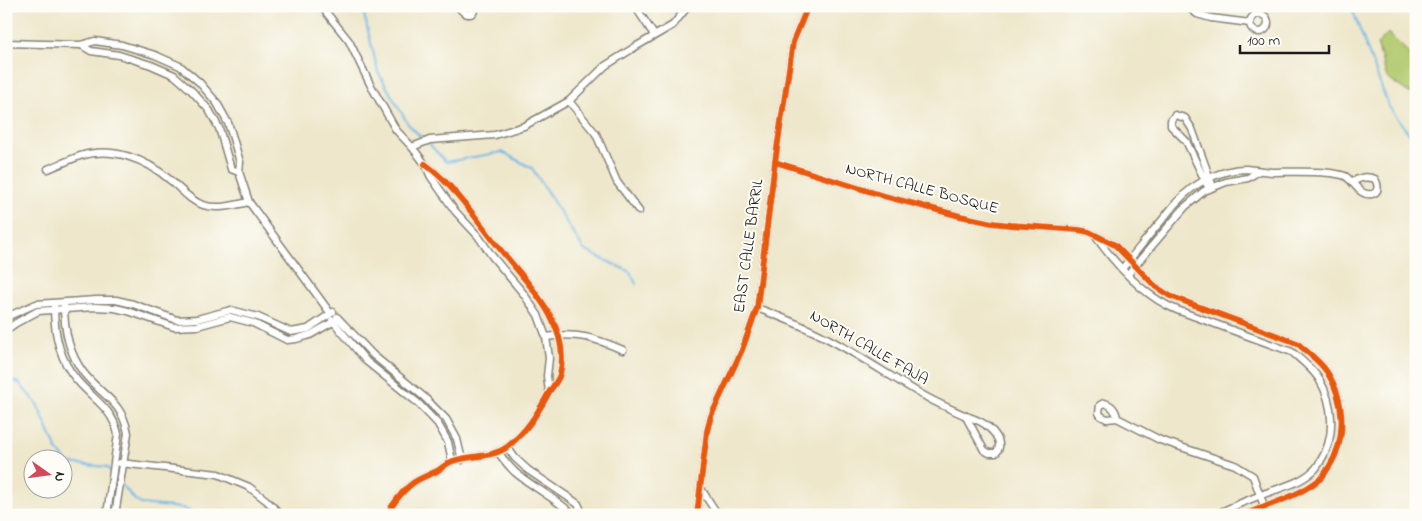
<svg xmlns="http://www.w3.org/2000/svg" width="1422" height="521" viewBox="0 0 1422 521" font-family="'Indie Flower',sans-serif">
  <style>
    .green { fill: #b3ca6f; stroke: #687346 }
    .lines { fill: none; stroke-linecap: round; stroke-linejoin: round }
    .stream { stroke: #70b9e8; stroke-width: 2 }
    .street-casing { stroke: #858274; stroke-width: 9 }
    .street { stroke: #fff; stroke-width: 6 }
    .cycleway-casing { stroke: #fdfcf7; stroke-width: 9 }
    .cycleway { stroke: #e8590c; stroke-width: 6 }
    .labels { text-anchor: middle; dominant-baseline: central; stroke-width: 4; stroke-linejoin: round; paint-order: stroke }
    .street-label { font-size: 16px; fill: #1c1c1c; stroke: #fdfcf7 }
  </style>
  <rect width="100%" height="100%" fill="#fdfcf7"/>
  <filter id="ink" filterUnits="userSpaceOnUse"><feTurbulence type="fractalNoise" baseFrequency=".02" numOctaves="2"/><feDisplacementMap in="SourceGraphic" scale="10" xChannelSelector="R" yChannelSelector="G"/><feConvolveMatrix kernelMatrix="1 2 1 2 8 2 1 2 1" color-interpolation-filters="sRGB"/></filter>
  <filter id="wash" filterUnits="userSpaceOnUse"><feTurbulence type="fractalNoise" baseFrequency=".0096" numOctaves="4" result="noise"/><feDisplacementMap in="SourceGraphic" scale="20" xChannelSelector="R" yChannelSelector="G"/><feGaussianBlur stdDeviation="1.12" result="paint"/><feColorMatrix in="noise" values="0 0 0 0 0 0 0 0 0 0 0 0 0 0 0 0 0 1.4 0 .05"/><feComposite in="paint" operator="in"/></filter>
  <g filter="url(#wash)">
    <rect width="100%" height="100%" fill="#eee7cb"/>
    <!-- green -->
    <polygon class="green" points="1388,33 1416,60 1416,88 1411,94 1387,78 1377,44"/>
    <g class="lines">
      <!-- stream -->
      <g class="stream">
        <polyline points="362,6 378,72 408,124 422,138"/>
        <polyline points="1351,6 1389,107 1416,143"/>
        <polyline points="430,145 446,162 502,152 532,168 584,250 630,272 636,284"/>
        <polyline points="6,378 19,383 37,404 57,450 68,463 107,467 111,472"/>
        <polyline points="122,485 135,500 141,504 182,508 198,515"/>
      </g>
    </g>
  </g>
  <g filter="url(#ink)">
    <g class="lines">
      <!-- street casing -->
      <g class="street-casing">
        <g id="street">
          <polyline points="321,6 349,41 370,84 396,130 412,147 425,164 431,177 455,211 478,236 492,256 523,293 538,315 546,337 549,358 547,376 549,392"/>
          <path d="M458,6C462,12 467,16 473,13L476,6"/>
          <polyline points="635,6 654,35"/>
          <polyline points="1187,6 1197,14 1211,18 1250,23"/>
          <circle cx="1259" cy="23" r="9"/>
          <polyline points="6,43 81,45 95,41 122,45 155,55 180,66 199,82 217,103 228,123 232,135 240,162 239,172 249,202 328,310"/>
          <polyline points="81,45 91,51 119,55 151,65 174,75 191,90 209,110 219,128 231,169 239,172"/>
          <polyline points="569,101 596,134 617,182 639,211"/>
          <polyline points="412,147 430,140 495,135 524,126 569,101 605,66 635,47 673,25 688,6"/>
          <path d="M775,162L884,196L960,216L992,223L1010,225L1079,230L1089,232L1115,245L1156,287L1170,296L1297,343C1307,352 1320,361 1327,372C1345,400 1347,439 1329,467C1326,471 1324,476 1320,479C1298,497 1269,504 1244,515"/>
          <path d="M48,169C58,165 69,160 80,156C112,146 146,159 170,180C180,188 190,201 203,205C218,210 234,205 249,202"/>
          <polyline points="1209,189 1186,141 1171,126 1171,120 1175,115 1185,118 1192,129 1213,187"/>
          <path d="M1096,237C1116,265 1145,297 1177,310L1292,352C1301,360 1312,368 1319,379C1334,404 1336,437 1320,462C1318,465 1316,469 1313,471C1299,484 1279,488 1261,495C1246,501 1230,507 1216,515"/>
          <path d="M1122,269C1133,255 1145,241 1156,227C1164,219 1170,209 1178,201C1194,183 1221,169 1246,169C1255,170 1264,171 1272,172C1290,172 1329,170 1345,176C1354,181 1360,197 1372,194C1380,192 1378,184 1375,179C1367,176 1360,177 1353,182"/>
          <polyline points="1128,274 1185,207 1204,191 1226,182 1248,178 1259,171"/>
          <path d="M64,305C64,329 68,352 83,372C101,396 121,399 128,433L115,515"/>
          <path d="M54,306C54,331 59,359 76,379C91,398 112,407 118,434L107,515"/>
          <path d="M757,308C784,318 809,328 834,342C867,360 897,381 930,399C941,405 953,410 964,415C973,419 981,420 988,427C995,433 1004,444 996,453H989L984,450L965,415"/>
          <polyline points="337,317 373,355 424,397 446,419 457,439 462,460"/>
          <polyline points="6,318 11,315 36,304 96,300 116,300 133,304 177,320 197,319 231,310 258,317 291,332 308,329 333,312"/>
          <polyline points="332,320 366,361 418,403 438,424 448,442 452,461"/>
          <polyline points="6,330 16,323 38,311 94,307 115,308 128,311 174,327 197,326 230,317 253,323 287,340 296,339 310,335 338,319"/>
          <path d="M546,337C577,332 595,338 623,350"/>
          <path d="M1117,418C1116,410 1112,405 1104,403L1100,405L1099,413L1101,416L1107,419L1117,418L1160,440L1235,465L1253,476L1264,506"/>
          <polyline points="507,447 515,458 528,470 568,497 578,504 583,515"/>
          <path d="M498,452C504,460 509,467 516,473C534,488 556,498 573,515"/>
          <polyline points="120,463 218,474 249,487 266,500 281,515"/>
          <polyline points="701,489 718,515"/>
          <path d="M386,515C394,503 402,491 413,483C420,478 429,475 437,471C442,468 447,463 453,461C471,455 492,458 507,447C525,433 536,416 547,396C550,389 558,382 560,374C572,325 527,283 500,249C476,219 456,187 425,164"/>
          <polyline points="697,515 707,431 711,416 742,350 757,308 775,162 793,42 808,6"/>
        </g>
      </g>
      <!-- street -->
      <use href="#street" class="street"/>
      <!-- cycleway casing -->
      <g class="cycleway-casing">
        <g id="cycleway">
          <path d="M775,162L884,196L960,216L992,223L1010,225L1079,230L1089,232L1115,245L1156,287L1170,296L1297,343C1307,352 1320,361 1327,372C1345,400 1347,439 1329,467C1326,471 1324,476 1320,479C1298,497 1269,504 1244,515"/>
          <path d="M386,515C394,503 402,491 413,483C420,478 429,475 437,471C442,468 447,463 453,461C471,455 492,458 507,447C525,433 536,416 547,396C550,389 558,382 560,374C572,325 527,283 500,249C476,219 456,187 425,164"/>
          <polyline points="697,515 707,431 711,416 742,350 757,308 775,162 793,42 808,6"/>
        </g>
      </g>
      <!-- cycleway -->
      <use href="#cycleway" class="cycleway"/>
    </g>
  </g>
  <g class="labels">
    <!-- street labels -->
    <g class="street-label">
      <text transform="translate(922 189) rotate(15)">NORTH CALLE BOSQUE</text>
      <text transform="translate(749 246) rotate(-82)">EAST CALLE BARRIL</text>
      <text transform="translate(869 348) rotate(30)">NORTH CALLE FAJA</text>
    </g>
  </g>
  <!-- margin -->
  <rect width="1422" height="521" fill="none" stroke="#fdfcf7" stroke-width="25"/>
  <!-- north arrow -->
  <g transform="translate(48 474) rotate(104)"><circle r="24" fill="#fdfcf7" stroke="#a3a29f"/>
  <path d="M0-4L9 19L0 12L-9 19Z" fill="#d1495b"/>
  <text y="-8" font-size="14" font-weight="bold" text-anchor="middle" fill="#1c1c1c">N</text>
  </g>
  <!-- scale -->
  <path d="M1240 45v8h89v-8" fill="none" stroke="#1c1c1c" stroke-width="2.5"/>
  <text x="1247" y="45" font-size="15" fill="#1c1c1c" stroke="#fdfcf7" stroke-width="4" paint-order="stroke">100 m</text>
</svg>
